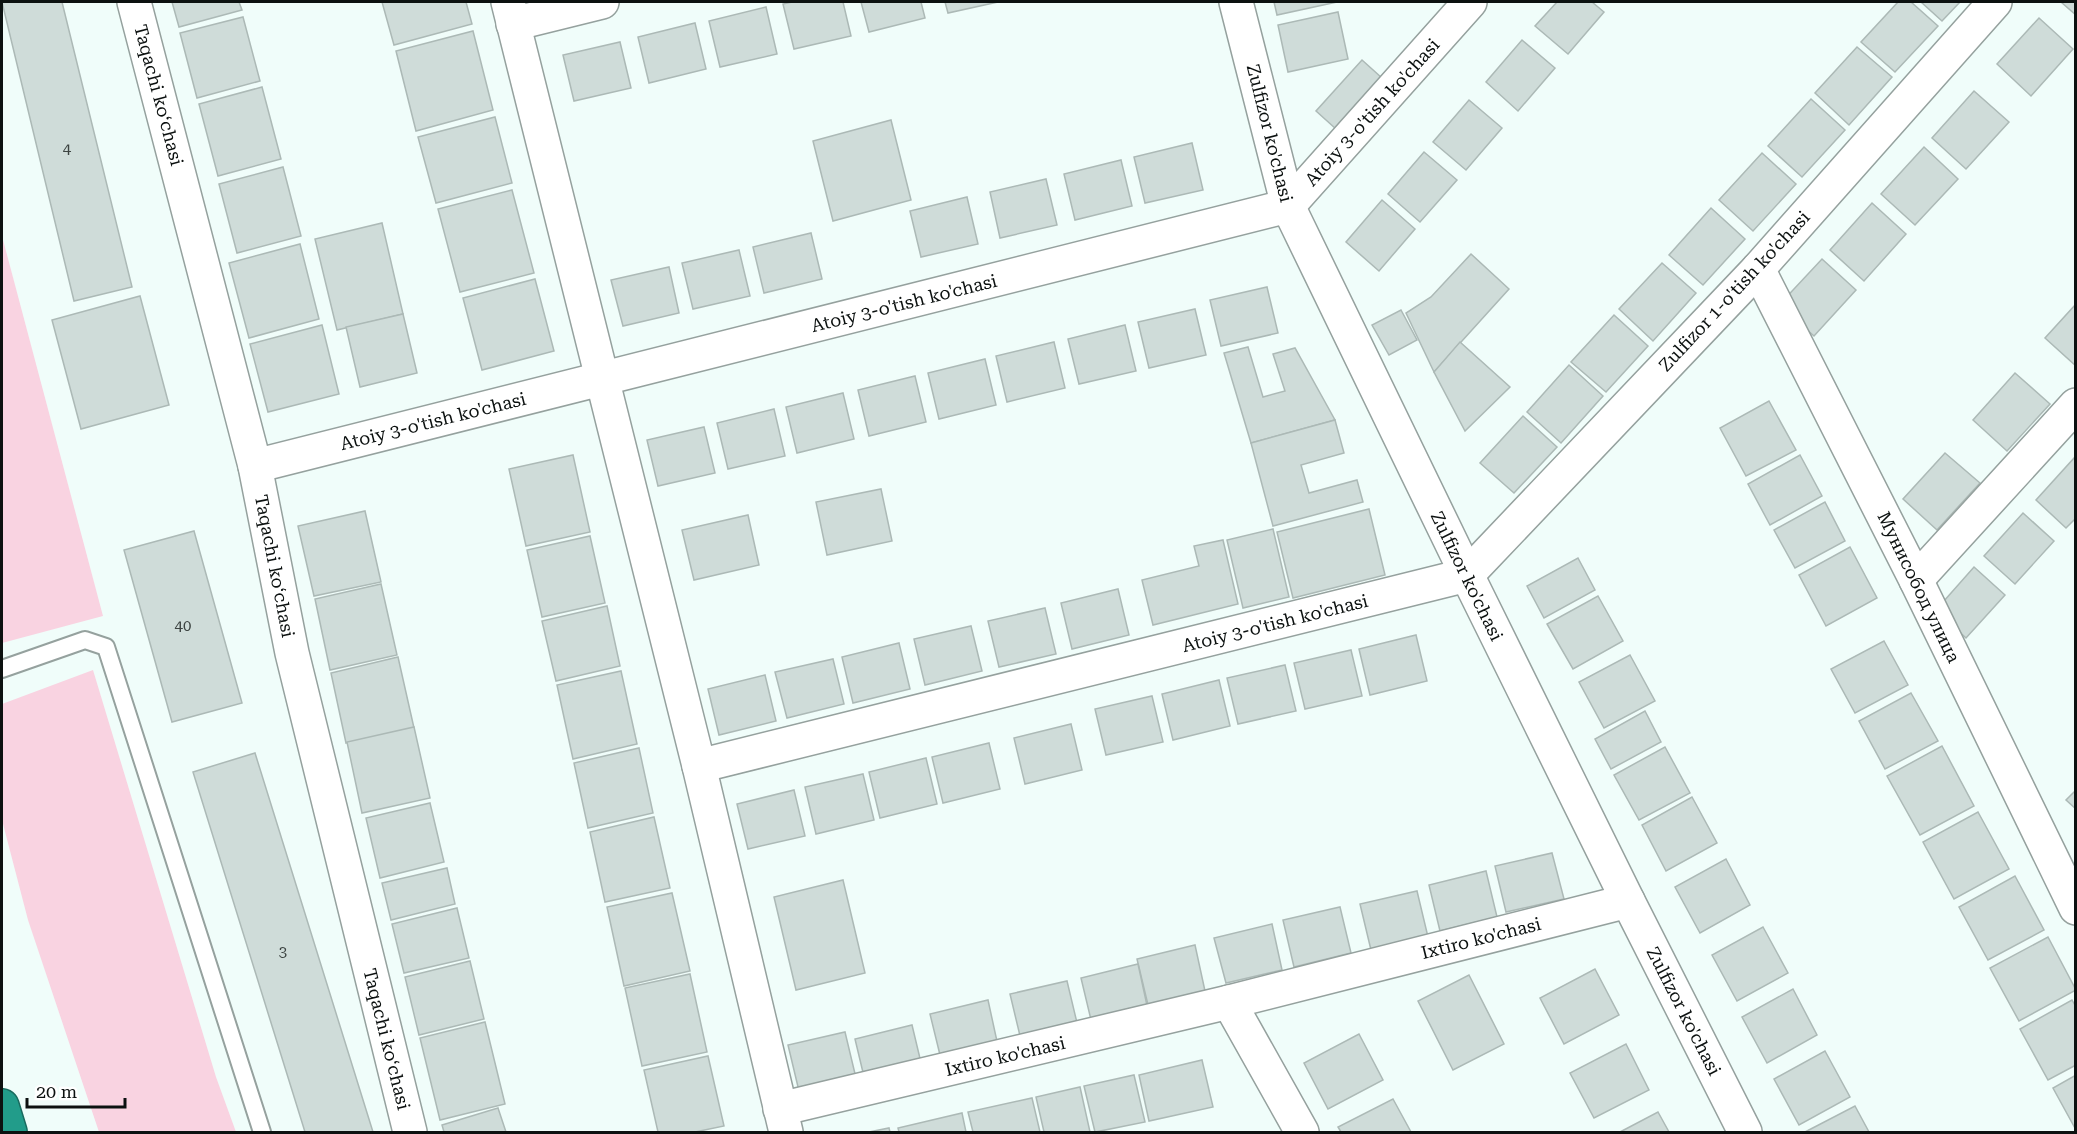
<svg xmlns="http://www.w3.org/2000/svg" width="2077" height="1134" viewBox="0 0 2077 1134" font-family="'Roboto Serif',serif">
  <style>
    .green { fill: #f9d3e1 }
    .building { fill: #cfdcd9; stroke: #acb9b6; stroke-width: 1.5 }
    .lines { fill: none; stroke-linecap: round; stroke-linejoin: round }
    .lane-casing { stroke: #95a19e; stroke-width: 20 }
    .street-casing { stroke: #95a19e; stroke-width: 36 }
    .secondary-casing { stroke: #95a19e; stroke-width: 36 }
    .highway-casing { stroke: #1a6b5f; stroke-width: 36 }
    .lane { stroke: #fff; stroke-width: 16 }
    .street { stroke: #fff; stroke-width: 33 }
    .secondary { stroke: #fff; stroke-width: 33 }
    .highway { stroke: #229c8a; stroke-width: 33 }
    .labels { text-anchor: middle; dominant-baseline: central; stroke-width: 4.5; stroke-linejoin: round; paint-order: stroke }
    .number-label { font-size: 15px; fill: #3d4442 }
    .street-label { font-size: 18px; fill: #0c1110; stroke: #fff }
  </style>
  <rect width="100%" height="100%" fill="#f0fdfa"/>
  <!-- green -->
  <g class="green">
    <polygon points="2,236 103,616 2,643"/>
    <polygon points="93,670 216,1077 236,1132 99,1132 28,920 2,820 2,704"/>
  </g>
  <!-- building -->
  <g class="building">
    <polygon points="2,2 62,2 132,287 74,301"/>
    <polygon points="172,2 239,2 242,10 179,27"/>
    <polygon points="382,2 466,2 472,24 394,45"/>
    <polygon points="792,2 843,2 851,36 794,49 783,4"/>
    <polygon points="861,2 921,2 925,18 869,32"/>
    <polygon points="945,2 998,2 948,13"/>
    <polygon points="1274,2 1337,2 1277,15"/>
    <polygon points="1557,2 1592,2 1604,12 1568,54 1535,26"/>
    <polygon points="1898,2 1911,2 1938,26 1895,72 1861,42"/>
    <polygon points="1921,2 1960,2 1942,21"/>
    <polygon points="2061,2 2076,2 2076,15"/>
    <polygon points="766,7 777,54 720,67 709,21"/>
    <polygon points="1338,12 1348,59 1288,72 1278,25"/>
    <polygon points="243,17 260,81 197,98 180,33"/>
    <polygon points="2039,18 2073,49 2031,96 1997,64"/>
    <polygon points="695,23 706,69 649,83 638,37"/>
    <polygon points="473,31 493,110 416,131 396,51"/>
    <polygon points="1522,40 1555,68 1518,111 1486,82"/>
    <polygon points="620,42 631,88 574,101 563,55"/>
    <polygon points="1857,47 1892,77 1849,125 1815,93"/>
    <polygon points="1362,60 1382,78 1336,129 1316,111"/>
    <polygon points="262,87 281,159 218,176 199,104"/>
    <polygon points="1974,91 2009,122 1966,169 1932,138"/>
    <polygon points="1811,99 1845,130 1802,177 1768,146"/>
    <polygon points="1469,100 1502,128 1466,170 1433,142"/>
    <polygon points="495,117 512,183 436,203 418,137"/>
    <polygon points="891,120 911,200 833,221 813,141"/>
    <polygon points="1192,143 1203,190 1145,203 1134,157"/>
    <polygon points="1924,147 1958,179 1915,225 1881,194"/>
    <polygon points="1424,152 1457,180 1420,222 1388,194"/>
    <polygon points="1762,153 1796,184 1753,231 1719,200"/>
    <polygon points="1121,160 1132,206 1075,220 1064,174"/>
    <polygon points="283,167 301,236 237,253 219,184"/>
    <polygon points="1046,179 1057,225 1000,238 990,192"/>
    <polygon points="512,190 534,273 460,292 438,209"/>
    <polygon points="967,197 978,244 921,257 910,211"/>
    <polygon points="1382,200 1415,229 1379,271 1346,242"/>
    <polygon points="1872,203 1906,234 1864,281 1830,250"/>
    <polygon points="1711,208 1745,239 1703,285 1669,255"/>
    <polygon points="382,223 403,314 337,330 315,239"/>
    <polygon points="811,233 822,279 764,293 753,247"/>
    <polygon points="300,244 319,319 249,338 229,263"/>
    <polygon points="739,250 750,296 693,309 682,263"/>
    <polygon points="1471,254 1509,289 1434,372 1406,313 1431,297"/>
    <polygon points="1822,259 1856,290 1814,336 1779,305"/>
    <polygon points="1662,263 1696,293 1653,341 1619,309"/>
    <polygon points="669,267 679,313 623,326 611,280"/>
    <polygon points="535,279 554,351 482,370 463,298"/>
    <polygon points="1267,287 1278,333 1221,346 1210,300"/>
    <polygon points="140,296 169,405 81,429 52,320"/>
    <polygon points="2076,304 2076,366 2045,338"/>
    <polygon points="1195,309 1206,355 1149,368 1138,322"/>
    <polygon points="1401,310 1417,340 1389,355 1372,325"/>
    <polygon points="403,314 417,373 360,387 346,327"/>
    <polygon points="1614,315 1648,346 1606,392 1571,362"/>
    <polygon points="322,325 339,394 268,412 250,344"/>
    <polygon points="1125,325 1136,371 1079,384 1068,339"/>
    <polygon points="1054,342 1065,388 1007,402 996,356"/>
    <polygon points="1460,342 1510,387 1465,431 1434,372"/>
    <polygon points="1248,347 1263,397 1285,391 1273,354 1295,348 1335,420 1251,443 1224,353"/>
    <polygon points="985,359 996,405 939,419 928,373"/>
    <polygon points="1569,365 1603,396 1561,443 1527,412"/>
    <polygon points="2015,373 2050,404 2007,451 1973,420"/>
    <polygon points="915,376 926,422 869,436 858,390"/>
    <polygon points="843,393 854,439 797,453 786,407"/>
    <polygon points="1769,401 1796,450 1746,476 1720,428"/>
    <polygon points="774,409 785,456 728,469 717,423"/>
    <polygon points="1523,416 1557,447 1514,493 1480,463"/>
    <polygon points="1335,420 1344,453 1301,465 1309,493 1357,480 1363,502 1273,526 1251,443"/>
    <polygon points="704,427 715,473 658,486 647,440"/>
    <polygon points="1945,453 1980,483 1937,530 1903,499"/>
    <polygon points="573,455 590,532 526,546 509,469"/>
    <polygon points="1800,455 1822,496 1770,525 1748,484"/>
    <polygon points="2075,457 2076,518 2066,528 2036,500"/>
    <polygon points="881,489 892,541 827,555 816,502"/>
    <polygon points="1825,502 1845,541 1795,568 1774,530"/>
    <polygon points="1369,509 1385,575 1293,598 1277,532"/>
    <polygon points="365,511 381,582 314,596 298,526"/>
    <polygon points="2023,513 2054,541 2015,584 1984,556"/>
    <polygon points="748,515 759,565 694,580 682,530"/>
    <polygon points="1273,529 1289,597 1243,608 1227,540"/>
    <polygon points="194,531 242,703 172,722 124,550"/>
    <polygon points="590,536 605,603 542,617 527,550"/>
    <polygon points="1223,540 1238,604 1153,625 1142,580 1199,566 1194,546"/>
    <polygon points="1850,547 1877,598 1826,626 1799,575"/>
    <polygon points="1578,558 1595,590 1544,618 1527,586"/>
    <polygon points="1974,567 2005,595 1966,638 1936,610"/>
    <polygon points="381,584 397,655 330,670 315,599"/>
    <polygon points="1118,589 1129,635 1072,649 1061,603"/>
    <polygon points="1598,596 1623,641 1573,669 1547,624"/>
    <polygon points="607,606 620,666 556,681 542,621"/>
    <polygon points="1045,608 1056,654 999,667 988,621"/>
    <polygon points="971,626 982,671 925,685 914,639"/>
    <polygon points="1416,635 1427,681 1370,695 1359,649"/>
    <polygon points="1884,641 1908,685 1855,713 1831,669"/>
    <polygon points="899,643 910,689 853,703 842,657"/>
    <polygon points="1351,650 1362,696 1305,709 1294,663"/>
    <polygon points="1630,655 1655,701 1604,728 1579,682"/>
    <polygon points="398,657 414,728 346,743 331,673"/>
    <polygon points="833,659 844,704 787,718 775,672"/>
    <polygon points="1285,665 1296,711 1238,724 1227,678"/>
    <polygon points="621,671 637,744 573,759 557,685"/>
    <polygon points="765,675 776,721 719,735 708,689"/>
    <polygon points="1219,680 1230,726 1173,740 1162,694"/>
    <polygon points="1911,693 1938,741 1885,769 1859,721"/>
    <polygon points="1152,696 1163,742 1106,755 1095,709"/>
    <polygon points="1645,711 1661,742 1611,769 1595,739"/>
    <polygon points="1071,724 1082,770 1025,784 1014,738"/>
    <polygon points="414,727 430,798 362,813 347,742"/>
    <polygon points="989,743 1000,789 943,803 932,757"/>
    <polygon points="1942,746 1974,806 1920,835 1887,776"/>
    <polygon points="1665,747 1690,793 1639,820 1614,775"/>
    <polygon points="639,748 653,813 588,828 574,763"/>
    <polygon points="255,753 373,1132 305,1132 193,772"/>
    <polygon points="926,758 937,804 880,818 869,772"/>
    <polygon points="863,774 874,820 816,834 805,787"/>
    <polygon points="794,790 805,836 748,849 737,804"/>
    <polygon points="2076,790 2076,809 2066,800"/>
    <polygon points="1692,797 1717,843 1666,871 1642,825"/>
    <polygon points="430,803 444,862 380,878 366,818"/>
    <polygon points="1978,812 2009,869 1954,899 1923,842"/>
    <polygon points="654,817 670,888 605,902 590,832"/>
    <polygon points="1552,853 1564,899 1506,912 1495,866"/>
    <polygon points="1726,859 1750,905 1700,933 1675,887"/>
    <polygon points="447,868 455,904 391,920 382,883"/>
    <polygon points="1486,871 1497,917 1440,931 1429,885"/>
    <polygon points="2015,876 2044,930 1988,960 1959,907"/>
    <polygon points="843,880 865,973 796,990 774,897"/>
    <polygon points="1417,891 1428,937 1371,950 1360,904"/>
    <polygon points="672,893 690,971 624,986 607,907"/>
    <polygon points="1340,907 1351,953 1294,967 1283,920"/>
    <polygon points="457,908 469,958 404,973 392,924"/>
    <polygon points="1272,924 1282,970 1226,983 1214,938"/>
    <polygon points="1763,927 1788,973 1737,1001 1712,955"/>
    <polygon points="2048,937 2076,990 2019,1021 1990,968"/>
    <polygon points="1195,945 1205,991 1148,1005 1137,959"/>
    <polygon points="470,961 484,1019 419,1035 405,977"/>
    <polygon points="1138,964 1148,1010 1092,1024 1081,978"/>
    <polygon points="1595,969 1619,1015 1564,1044 1540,998"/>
    <polygon points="690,974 707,1052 642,1066 625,988"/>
    <polygon points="1469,975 1504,1044 1453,1070 1418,1001"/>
    <polygon points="1067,981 1078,1027 1021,1040 1010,994"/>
    <polygon points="1793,989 1817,1035 1767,1063 1742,1017"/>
    <polygon points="988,1000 998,1046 941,1059 930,1014"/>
    <polygon points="2072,1000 2076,1007 2076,1065 2048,1080 2020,1029"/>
    <polygon points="485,1022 505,1104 440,1120 420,1038"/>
    <polygon points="912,1025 923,1071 866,1085 855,1039"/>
    <polygon points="845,1032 856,1078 799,1091 788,1045"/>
    <polygon points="1359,1034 1383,1080 1328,1109 1304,1063"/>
    <polygon points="1626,1044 1649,1090 1594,1118 1570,1073"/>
    <polygon points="1825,1051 1850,1097 1799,1125 1774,1079"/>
    <polygon points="708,1056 724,1126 695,1132 658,1132 644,1070"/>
    <polygon points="1202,1060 1213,1107 1149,1121 1139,1075"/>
    <polygon points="1134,1075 1145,1122 1095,1132 1084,1086"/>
    <polygon points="2076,1075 2076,1130 2053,1088"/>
    <polygon points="1080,1087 1090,1132 1044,1132 1036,1097"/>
    <polygon points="1032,1098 1040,1132 973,1132 968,1112"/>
    <polygon points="1393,1099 1411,1132 1341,1132 1338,1127"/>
    <polygon points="1855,1106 1869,1132 1805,1132"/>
    <polygon points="498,1108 506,1132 444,1132 442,1125"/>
    <polygon points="1658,1112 1669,1132 1620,1132"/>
    <polygon points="962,1113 966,1132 899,1132 898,1128"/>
    <polygon points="889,1128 890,1132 869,1132"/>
  </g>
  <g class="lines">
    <!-- lane casing -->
    <g class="lane-casing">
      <polyline id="lane" points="2,669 85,640 106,647 262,1132"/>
    </g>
    <!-- street casing -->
    <g class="street-casing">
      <g id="street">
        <polyline points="134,2 255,466 292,653 410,1132"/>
        <polyline points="508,2 699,766 786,1132"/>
        <polyline points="513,24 602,2"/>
        <polyline points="1758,269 1916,580 2076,908"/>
        <polyline points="255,466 1288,206 1470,2"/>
        <polyline points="1916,580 2076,405"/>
        <polyline points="699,766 1467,575 1758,269 1995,2"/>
        <polyline points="1229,1002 1302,1132"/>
        <polyline points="780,1109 1229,1002 1628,901"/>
      </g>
    </g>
    <!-- secondary casing -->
    <g class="secondary-casing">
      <polyline id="secondary" points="1236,2 1288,206 1467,575 1628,901 1745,1132"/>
    </g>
    <!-- highway casing -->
    <g class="highway-casing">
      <polyline id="highway" points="2,1106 10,1132"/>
    </g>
    <!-- lane -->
    <use href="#lane" class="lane"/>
    <!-- street -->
    <use href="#street" class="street"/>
    <!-- secondary -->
    <use href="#secondary" class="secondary"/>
    <!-- highway -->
    <use href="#highway" class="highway"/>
  </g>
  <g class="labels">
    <!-- number labels -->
    <g class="number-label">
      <text x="67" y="149">4</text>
      <text x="183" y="626">40</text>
      <text x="283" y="952">3</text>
    </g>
    <!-- street labels -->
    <g class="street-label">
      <text transform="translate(159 95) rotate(75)">Taqachi koʻchasi</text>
      <text transform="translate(1372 112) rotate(-48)">Atoiy 3-o'tish ko'chasi</text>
      <text transform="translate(1270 133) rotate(76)">Zulfizor ko'chasi</text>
      <text transform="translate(1734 291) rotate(-47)">Zulfizor 1-o'tish ko'chasi</text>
      <text transform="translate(904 303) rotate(-14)">Atoiy 3-o'tish ko'chasi</text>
      <text transform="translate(433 421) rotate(-14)">Atoiy 3-o'tish ko'chasi</text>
      <text transform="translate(275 566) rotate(79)">Taqachi koʻchasi</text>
      <text transform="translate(1467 576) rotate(64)">Zulfizor ko'chasi</text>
      <text transform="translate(1919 587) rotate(64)">Мунисобод улица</text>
      <text transform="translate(1275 623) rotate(-14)">Atoiy 3-o'tish ko'chasi</text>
      <text transform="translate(1481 938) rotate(-14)">Ixtiro ko'chasi</text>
      <text transform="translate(1684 1011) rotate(63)">Zulfizor ko'chasi</text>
      <text transform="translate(387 1039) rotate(76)">Taqachi koʻchasi</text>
      <text transform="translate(1005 1056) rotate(-13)">Ixtiro ko'chasi</text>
    </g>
  </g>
  <!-- border -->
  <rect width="2077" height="1134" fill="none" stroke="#0c1110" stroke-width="6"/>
  <!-- scale -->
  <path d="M27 1098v9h98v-9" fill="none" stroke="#0c1110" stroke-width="3"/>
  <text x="36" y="1098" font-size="18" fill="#0c1110" stroke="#ffffff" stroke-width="4.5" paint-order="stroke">20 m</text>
</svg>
